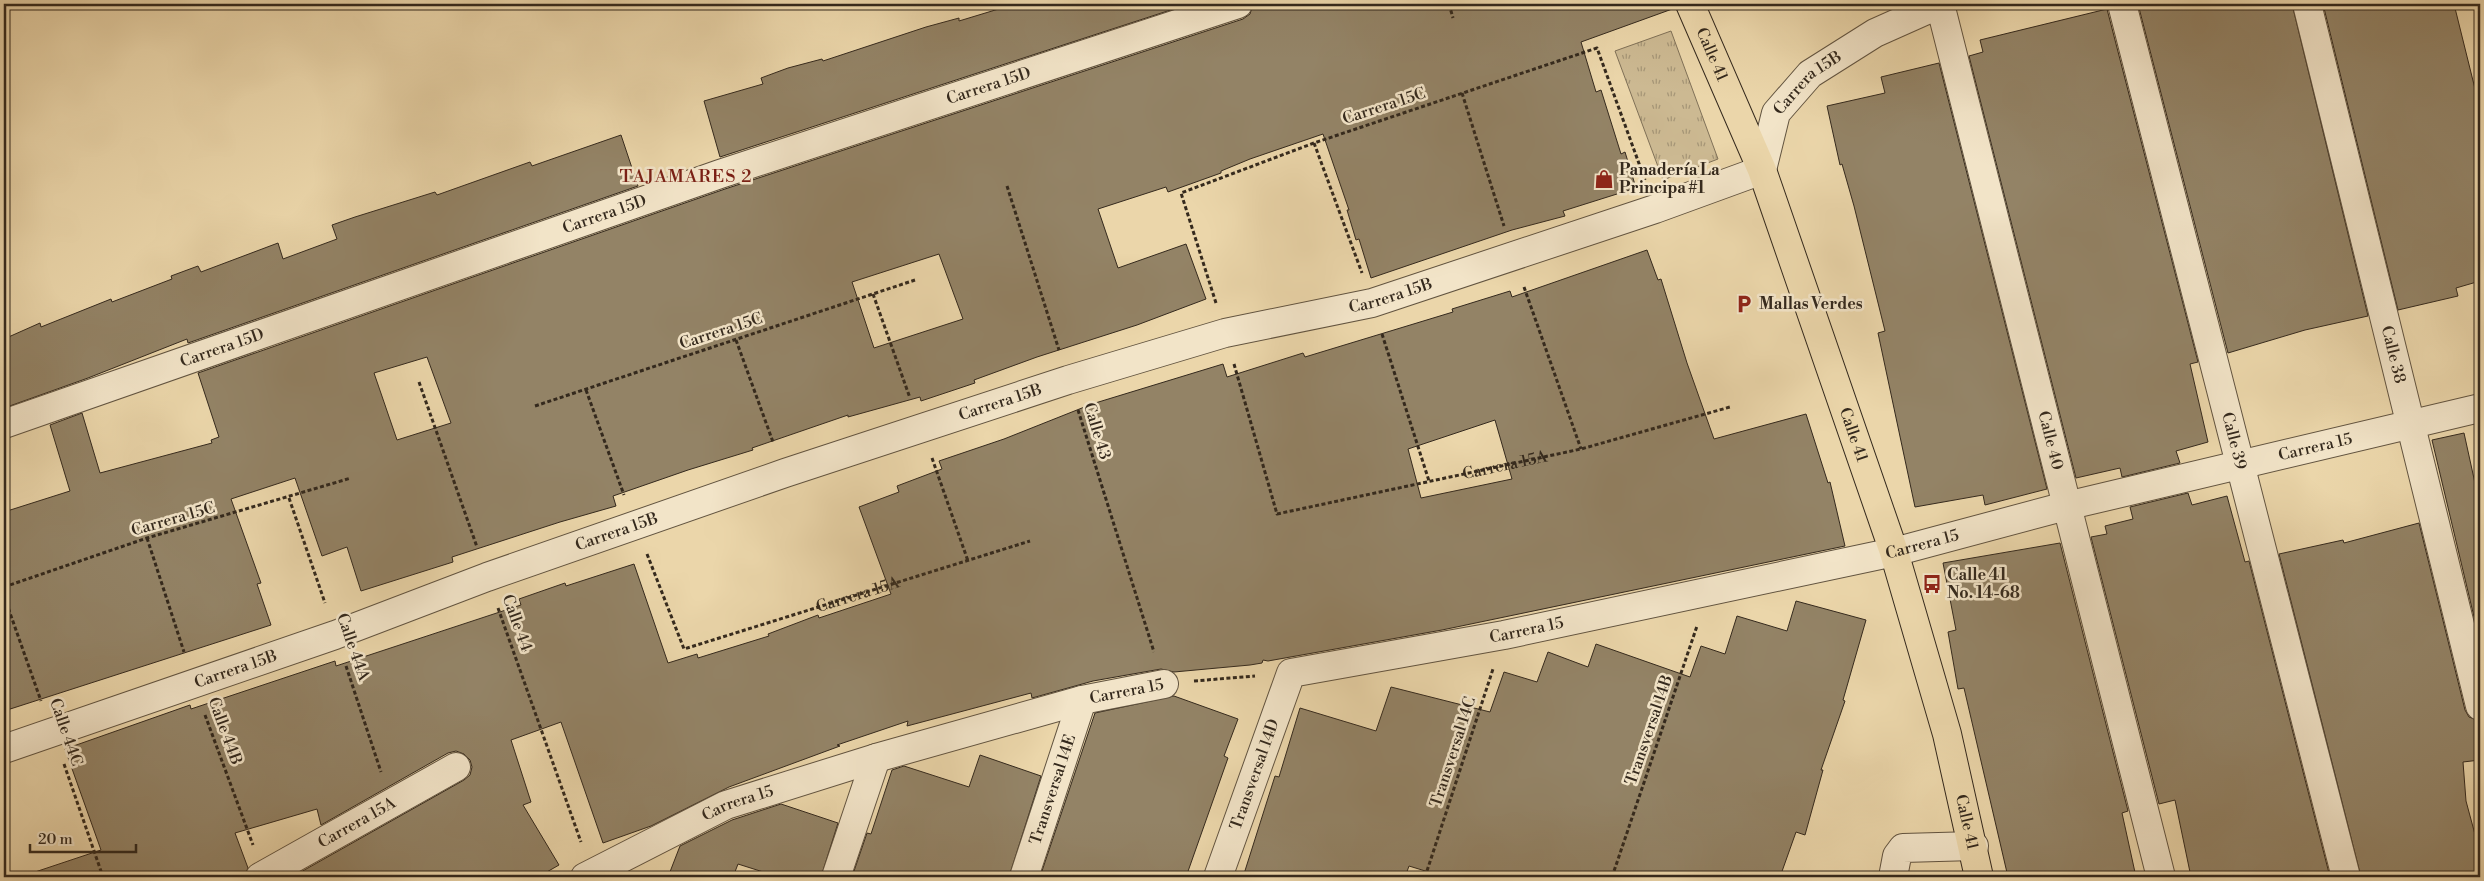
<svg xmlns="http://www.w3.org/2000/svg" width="2484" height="881" viewBox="0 0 2484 881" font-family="'Libre Bodoni',serif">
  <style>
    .grass { fill: url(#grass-tufts); stroke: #807158 }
    .building { fill: #938366; stroke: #34291d; fill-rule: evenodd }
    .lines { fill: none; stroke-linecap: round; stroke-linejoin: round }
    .minor-casing { stroke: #625440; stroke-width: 30 }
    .major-casing { stroke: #34291d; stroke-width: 30 }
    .path { stroke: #34291d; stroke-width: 3; stroke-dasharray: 4 2.5; stroke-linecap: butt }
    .minor { stroke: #f2e4c8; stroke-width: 28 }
    .major { stroke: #ebd6aa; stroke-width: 28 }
    .labels { text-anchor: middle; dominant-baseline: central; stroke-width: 5; stroke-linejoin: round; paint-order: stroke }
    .street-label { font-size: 16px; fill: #34291d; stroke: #f2e4c8 }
    .poi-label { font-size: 16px; font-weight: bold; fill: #34291d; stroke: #f2e4c8; text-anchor: start }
    .neighbourhood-label { font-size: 18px; letter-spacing: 1px; fill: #7a1f14; stroke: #f2e4c8 }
  </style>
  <defs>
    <pattern id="grass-tufts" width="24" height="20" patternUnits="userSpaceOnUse" patternTransform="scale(1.25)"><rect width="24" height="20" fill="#ccb992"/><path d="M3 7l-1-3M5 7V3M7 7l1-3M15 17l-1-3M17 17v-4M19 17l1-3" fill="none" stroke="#a69677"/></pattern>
  </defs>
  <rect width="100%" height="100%" fill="#ebd6aa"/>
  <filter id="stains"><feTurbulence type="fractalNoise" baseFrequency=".004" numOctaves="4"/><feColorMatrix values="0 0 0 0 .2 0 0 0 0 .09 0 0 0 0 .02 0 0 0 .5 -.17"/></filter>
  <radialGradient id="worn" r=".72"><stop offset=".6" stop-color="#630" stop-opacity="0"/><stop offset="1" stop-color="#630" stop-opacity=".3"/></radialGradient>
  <!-- grass -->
  <polygon class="grass" points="1671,31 1718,159 1663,180 1615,51"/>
  <!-- building -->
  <g class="building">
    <polygon points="1015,4 1189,4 720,157 704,101 763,84 761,78 788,68 822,59 823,61 926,27 959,18 959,21"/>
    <path d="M1253,4H1675V8L1581,42L1596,92L1601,90L1621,154L1625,152L1636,188L1563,211L1565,216L1512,230L1371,278L1359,239L1356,240L1347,210H1349L1323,134L1250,159L1221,171V173L1168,192L1166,187L1098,209L1118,268L1186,244L1206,299L1137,325L1037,357L974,380L975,383L921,401L920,397L848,417V415L752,448L753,450L688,470L613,496L616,506L560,522L452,557L453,562L361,591L347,547L322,556L295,478L231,499L261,583L257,584L271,625L4,711V512L70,491L50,425L82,413L100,473L212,443L211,440L219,437L198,373L725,189L1243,19L1250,14ZM939,254L963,319L874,348L852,282ZM427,357L451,423L397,440L374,373Z"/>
    <polygon points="2138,4 2292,4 2368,316 2305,330 2228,353"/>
    <polygon points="2323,4 2454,4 2480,109 2480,281 2456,288 2458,296 2398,310"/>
    <polygon points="2107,9 2198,362 2190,364 2208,442 2176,451 2180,463 2122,477 2120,468 2076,478 1969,56 1983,52 1980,40"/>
    <polygon points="1939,63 2047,489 1985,505 1983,495 1915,507 1878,333 1885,331 1854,206 1842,164 1840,165 1827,106 1885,93 1881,77"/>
    <polygon points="621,135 638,186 188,343 187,339 88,378 4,408 4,339 40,323 41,327 111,299 112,302 172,279 171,276 198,266 201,272 278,243 283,259 337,239 332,225 355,217 435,192 437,195 530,162 532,166"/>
    <path d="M1647,250L1658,280L1661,279L1687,363L1714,439L1806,414L1828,483L1830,482L1845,546L1442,630L1268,661L1263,660L1262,663L1250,665L1174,672L1161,669L1093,681L1032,698L1031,693L907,726L908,721L837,745L840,746L729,787L651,826L603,843L561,722L511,740L531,802L523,805L559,865L538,877H292L464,780L470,775L472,767L470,760L464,754L456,751L448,753L321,825L317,809L235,833L248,868L244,877H36L35,872L101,850L65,749L190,705L191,709L335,661L336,666L521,605L519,599L565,583L566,586L634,564L668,663L697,654L698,658L769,636L768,634L818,615L819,618L891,594L859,507L899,492L897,486L942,469L939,461L1004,439L1092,404L1223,364L1227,377L1303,353L1305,357L1453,312L1452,309L1510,291L1512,297ZM1495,420L1512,479L1421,498L1408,449Z"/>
    <polygon points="2464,433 2480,506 2480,642 2432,440"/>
    <polygon points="2188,493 2192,505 2227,496 2245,562 2249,561 2330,877 2191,877 2175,800 2159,804 2091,537 2107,534 2105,526 2133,519 2130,507"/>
    <polygon points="2419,523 2465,710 2469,717 2480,721 2480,760 2463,762 2466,801 2480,853 2480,877 2361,877 2279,554 2343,540 2344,543"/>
    <polygon points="2060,543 2128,811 2122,813 2136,877 2008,877 1964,688 1958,689 1948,632 1956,630 1943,563"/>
    <polygon points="1796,601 1866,620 1843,700 1845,701 1821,770 1823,770 1805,835 1796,832 1780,877 1445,877 1409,866 1405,877 1243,877 1275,776 1279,777 1300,708 1376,731 1391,687 1490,712 1504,672 1537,682 1548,652 1588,667 1596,644 1690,677 1701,646 1725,654 1737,616 1787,631"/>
    <polygon points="1174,696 1238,719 1224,756 1228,758 1186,877 1040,877 1095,713"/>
    <polygon points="980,755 1041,776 1009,877 852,877 867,833 871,834 892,770 904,766 969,787"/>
    <polygon points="781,804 838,823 821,877 779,877 738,864 733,877 668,877 680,846 732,820"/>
  </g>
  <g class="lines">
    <!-- minor casing -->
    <g class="minor-casing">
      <g id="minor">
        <path id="s3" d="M2122,4L2346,877"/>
        <path id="s4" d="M2307,4L2480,706"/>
        <path id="s5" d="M4,424L720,174L1238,4"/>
        <path id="s6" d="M4,749L335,635L487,577L785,473L1068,380L1225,333L1372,303L1655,209L1762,170L1776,113L1810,74L1875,33L1940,4L2161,877"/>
        <path id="s7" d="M260,877L456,767"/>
        <path id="s8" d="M585,877L726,805L876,758L1082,700L1164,684"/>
        <polyline points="836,877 876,758"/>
        <path id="s9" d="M1024,877L1082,700"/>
        <path id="s10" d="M1218,877L1291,673L1504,635L1894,552L2066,506L2480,408"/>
        <polyline points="1893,877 1897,856 1903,848 1974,846"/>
      </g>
    </g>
    <!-- major casing -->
    <g class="major-casing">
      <g id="major">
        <path id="s11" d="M1690,4L1762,170L1894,552L1947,734L1979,877"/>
      </g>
    </g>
    <!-- path -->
    <g class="path">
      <polyline points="1449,4 1453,18"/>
      <polyline points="1462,93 1504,226"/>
      <polyline points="1314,143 1362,273"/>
      <polyline points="1007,186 1059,350"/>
      <polyline points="1524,287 1581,449"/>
      <polyline points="873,294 910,398"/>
      <polyline points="1216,303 1181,193 1314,143 1597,48 1645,180"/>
      <polyline points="1382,334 1429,481"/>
      <polyline points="736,340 773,442"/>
      <path id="s1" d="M1234,364L1277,514L1581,449L1730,407"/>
      <polyline points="419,382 477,547"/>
      <polyline points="586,390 624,495"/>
      <polyline points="535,406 915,280"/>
      <polyline points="1078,410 1154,652"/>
      <polyline points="932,458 968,561"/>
      <polyline points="289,498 325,603"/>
      <polyline points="147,538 184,652"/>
      <path id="s2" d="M647,554L684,649L1030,541"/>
      <polyline points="4,587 147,538 351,478"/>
      <polyline points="4,596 41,701"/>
      <polyline points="498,608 581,842"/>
      <polyline points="346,666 381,772"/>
      <polyline points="1194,681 1255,676"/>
      <polyline points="205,715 253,845"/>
      <polyline points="64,764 103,877"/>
      <polyline points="1425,877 1493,669"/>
      <polyline points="1612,877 1697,626"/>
    </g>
    <!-- minor -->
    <use href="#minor" class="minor"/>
    <!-- major -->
    <use href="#major" class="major"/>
  </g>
  <!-- icons -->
  <defs>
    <g id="shop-bare" transform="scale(1.5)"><path d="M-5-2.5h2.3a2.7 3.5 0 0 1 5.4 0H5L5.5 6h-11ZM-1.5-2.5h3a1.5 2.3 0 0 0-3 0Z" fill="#8f2418" stroke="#f2e4c8" stroke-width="2.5" paint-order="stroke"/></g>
    <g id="parking-bare" transform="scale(1.5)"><path d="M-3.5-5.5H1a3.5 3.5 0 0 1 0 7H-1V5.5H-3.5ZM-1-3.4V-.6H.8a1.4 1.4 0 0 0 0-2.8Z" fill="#8f2418" stroke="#f2e4c8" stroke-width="2.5" paint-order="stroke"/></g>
    <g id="bus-bare" transform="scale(1.5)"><path d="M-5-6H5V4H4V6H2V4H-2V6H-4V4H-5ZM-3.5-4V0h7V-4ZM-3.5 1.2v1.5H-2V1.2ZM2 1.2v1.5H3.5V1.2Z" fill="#8f2418" stroke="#f2e4c8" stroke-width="2.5" paint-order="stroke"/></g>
  </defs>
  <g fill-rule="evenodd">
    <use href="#shop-bare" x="1604" y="179"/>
    <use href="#parking-bare" x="1744" y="304"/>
    <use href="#bus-bare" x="1932" y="584"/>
  </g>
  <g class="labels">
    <!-- street labels -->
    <g class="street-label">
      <text stroke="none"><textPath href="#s11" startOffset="55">Calle 41</textPath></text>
      <text stroke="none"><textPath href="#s6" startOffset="1955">Carrera 15B</textPath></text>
      <text stroke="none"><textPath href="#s5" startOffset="1041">Carrera 15D</textPath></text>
      <text transform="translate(1384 106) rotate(-18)">Carrera 15C</text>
      <text stroke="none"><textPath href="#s5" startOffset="636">Carrera 15D</textPath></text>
      <text stroke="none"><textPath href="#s6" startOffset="1460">Carrera 15B</textPath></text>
      <text transform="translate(721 331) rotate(-18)">Carrera 15C</text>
      <text stroke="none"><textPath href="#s5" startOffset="231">Carrera 15D</textPath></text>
      <text stroke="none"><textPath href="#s4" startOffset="361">Calle 38</textPath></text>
      <text stroke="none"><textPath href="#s6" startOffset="1055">Carrera 15B</textPath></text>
      <text transform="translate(1097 431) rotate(73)">Calle 43</text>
      <text stroke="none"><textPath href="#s11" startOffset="461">Calle 41</textPath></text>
      <text stroke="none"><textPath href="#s3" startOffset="451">Calle 39</textPath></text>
      <text stroke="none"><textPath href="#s6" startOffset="2561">Calle 40</textPath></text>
      <text stroke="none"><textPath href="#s10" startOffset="1266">Carrera 15</textPath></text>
      <text stroke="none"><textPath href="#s1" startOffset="389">Carrera 15A</textPath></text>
      <text transform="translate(173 519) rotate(-16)">Carrera 15C</text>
      <text stroke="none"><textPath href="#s6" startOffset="650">Carrera 15B</textPath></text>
      <text stroke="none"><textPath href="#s10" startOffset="861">Carrera 15</textPath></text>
      <text stroke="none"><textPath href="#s2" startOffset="284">Carrera 15A</textPath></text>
      <text transform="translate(517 623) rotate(70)">Calle 44</text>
      <text stroke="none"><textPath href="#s10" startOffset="456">Carrera 15</textPath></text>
      <text transform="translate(353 647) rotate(71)">Calle 44A</text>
      <text stroke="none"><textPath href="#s6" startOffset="245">Carrera 15B</textPath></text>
      <text stroke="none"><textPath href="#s8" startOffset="575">Carrera 15</textPath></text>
      <text transform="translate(1649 730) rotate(-71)">Transversal 14B</text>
      <text transform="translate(225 731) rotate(70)">Calle 44B</text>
      <text transform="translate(66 732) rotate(71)">Calle 44C</text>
      <text transform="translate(1453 752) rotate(-72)">Transversal 14C</text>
      <text stroke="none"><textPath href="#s10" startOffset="109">Transversal 14D</textPath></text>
      <text stroke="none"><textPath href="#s9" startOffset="92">Transversal 14E</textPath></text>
      <text stroke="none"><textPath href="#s8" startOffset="170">Carrera 15</textPath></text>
      <text stroke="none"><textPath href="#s7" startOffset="111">Carrera 15A</textPath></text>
      <text stroke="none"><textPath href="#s11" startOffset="865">Calle 41</textPath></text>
    </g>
    <!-- poi labels -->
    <g class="poi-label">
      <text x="1619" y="170">Panadería La<tspan x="1619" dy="18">Principa #1</tspan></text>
      <text x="1759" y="304">Mallas Verdes</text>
      <text x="1947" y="575">Calle 41<tspan x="1947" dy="18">No. 14-68</tspan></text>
    </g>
    <!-- neighbourhood labels -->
    <g class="neighbourhood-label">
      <text x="686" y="176">TAJAMARES 2</text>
    </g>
  </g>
  <!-- margin -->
  <rect width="2484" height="881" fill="none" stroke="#ebd6aa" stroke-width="20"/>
  <rect x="5" y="5" width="2474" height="871" fill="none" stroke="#34291d" stroke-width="2.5"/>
  <rect x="10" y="10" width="2464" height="861" fill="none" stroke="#34291d"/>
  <!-- scale -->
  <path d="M30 844v8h106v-8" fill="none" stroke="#34291d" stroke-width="2.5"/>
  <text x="38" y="844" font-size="15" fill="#34291d" stroke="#f2e4c8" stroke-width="4" paint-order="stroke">20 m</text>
  <rect width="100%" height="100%" filter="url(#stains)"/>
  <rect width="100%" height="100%" fill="url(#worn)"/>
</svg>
